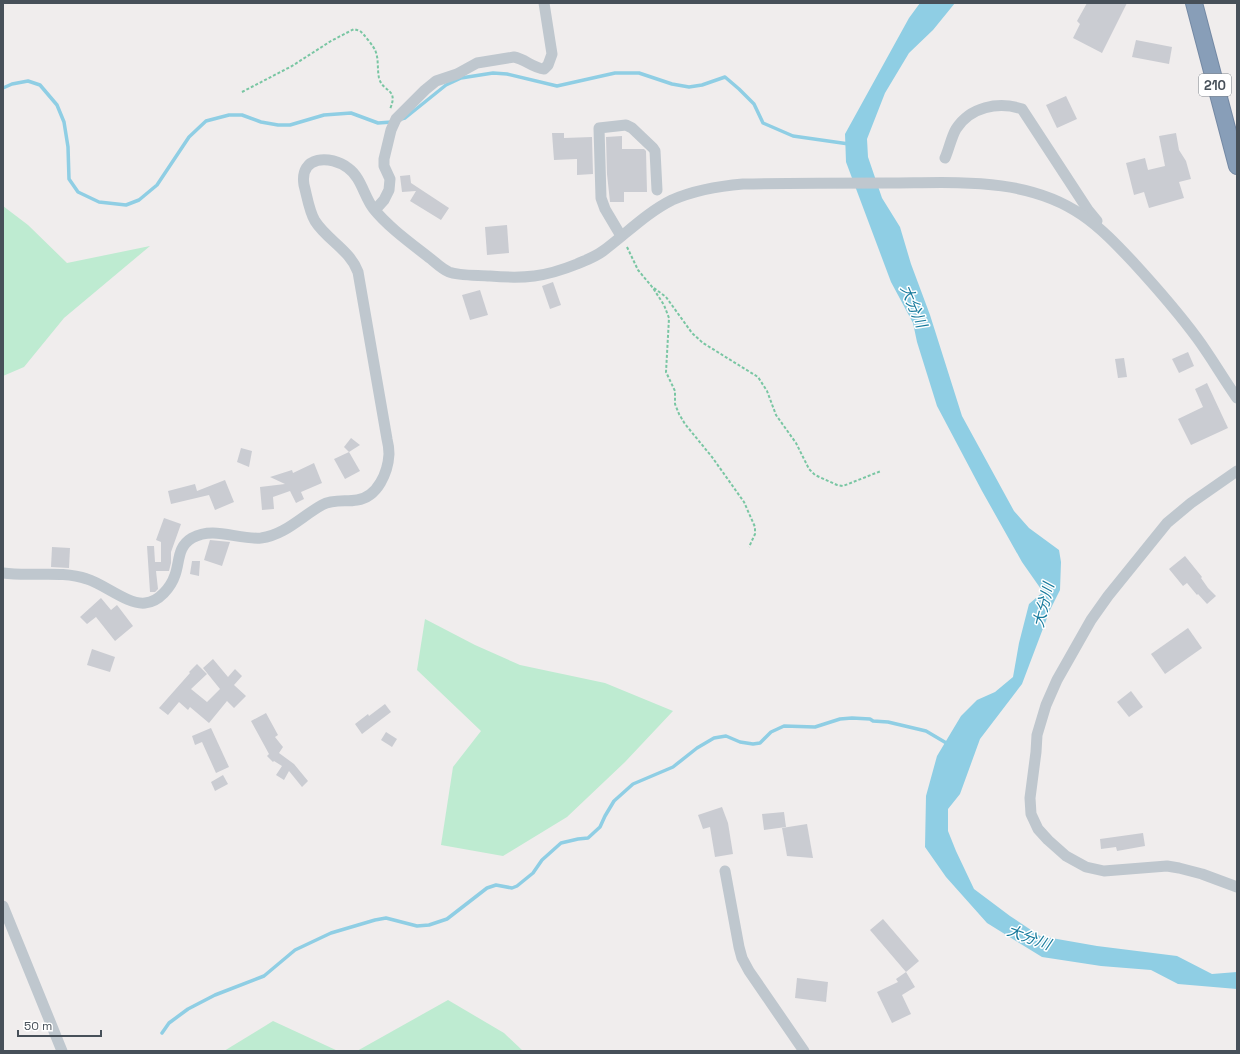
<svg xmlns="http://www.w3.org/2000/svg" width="1240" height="1054" viewBox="0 0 1240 1054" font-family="'Space Grotesk','Noto Sans JP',sans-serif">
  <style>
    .green { fill: #beebd1 }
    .water { fill: #8fcee4 }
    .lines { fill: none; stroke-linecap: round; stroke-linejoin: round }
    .stream { stroke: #8fcee4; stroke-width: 3.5 }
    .building { fill: #caccd2 }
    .highway-casing { stroke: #7489a4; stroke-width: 18 }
    .path { stroke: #79c6a3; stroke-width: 2; stroke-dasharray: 3 2; stroke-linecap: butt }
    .minor { stroke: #bfc7ce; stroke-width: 11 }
    .highway { stroke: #889eb8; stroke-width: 16 }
    .labels { text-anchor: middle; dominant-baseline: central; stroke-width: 3; stroke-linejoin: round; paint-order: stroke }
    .shield { fill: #fff; stroke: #7e848b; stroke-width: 1 }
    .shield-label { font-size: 13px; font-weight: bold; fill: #475059 }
    .water-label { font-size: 15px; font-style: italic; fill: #177a9c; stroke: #fff }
  </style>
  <rect width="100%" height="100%" fill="#f0eded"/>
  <!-- green -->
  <g class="green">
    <polygon points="3,206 28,225 67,263 150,246 64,318 24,367 3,376"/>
    <polygon points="425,619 475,645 520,665 605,683 673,711 625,762 567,817 503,856 441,845 453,767 481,731 417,670"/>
    <polygon points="448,1000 504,1033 523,1051 357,1051"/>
    <polygon points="273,1021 338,1051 224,1051"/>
  </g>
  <!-- water -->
  <polygon class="water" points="920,3 955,3 933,30 909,53 885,93 867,139 868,157 882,198 900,227 911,264 930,315 962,416 1014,511 1029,528 1059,550 1061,562 1060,590 1050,610 1022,684 980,739 960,794 948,809 948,831 956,851 974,889 1010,916 1040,936 1097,946 1177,956 1212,974 1237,972 1237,989 1178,984 1151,970 1101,966 1042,957 987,923 946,877 925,847 926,796 937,756 961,716 977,700 995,692 1013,677 1019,643 1029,604 1043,592 1022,562 982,491 937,406 917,342 913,323 891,282 846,162 845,134 909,18"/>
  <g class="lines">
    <!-- stream -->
    <g class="stream">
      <polyline points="3,88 12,84 28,81 40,85 57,105 64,122 68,147 69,179 78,192 99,202 126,205 139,200 157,185 189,137 206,121 229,115 242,115 261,122 278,125 290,125 324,115 351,113 378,123 392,122"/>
      <polyline points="401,119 405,118 446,85 461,78 493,73 507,74 557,86 615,73 639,73 672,84 689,87 702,85 725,77 739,89 754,104 763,123 793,136 849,144"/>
      <polyline points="162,1033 169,1023 188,1009 215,995 264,976 295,950 331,933 375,920 386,918 417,926 429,925 447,919 487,888 496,885 512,888 517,886 533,873 542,860 561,843 578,839 588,838 600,827 605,816 614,801 633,784 673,767 697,748 714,738 726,736 740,742 753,744 760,743 771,732 784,726 815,727 840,719 852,718 870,719 873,721 888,722 926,731 948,744"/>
    </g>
  </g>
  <!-- building -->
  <g class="building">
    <polygon points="1087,3 1127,3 1102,53 1073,38 1080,24 1077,21"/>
    <polygon points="1136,40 1172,47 1169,64 1132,57"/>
    <polygon points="1066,96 1077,119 1057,128 1046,105"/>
    <polygon points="552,133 564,133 564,138 592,137 593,174 577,175 577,159 554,160"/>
    <polygon points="1176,133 1179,150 1186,161 1191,179 1179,182 1184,198 1149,208 1144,192 1134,195 1126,163 1145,158 1148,170 1165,166 1159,136"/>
    <polygon points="622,136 622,149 644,149 646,151 647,192 624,192 624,202 610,202 607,174 606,137"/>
    <polygon points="410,175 411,183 449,208 441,220 410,201 416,191 402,192 400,176"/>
    <polygon points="507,225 509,253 487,255 485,227"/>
    <polygon points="553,282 561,305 550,309 542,286"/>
    <polygon points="480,290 488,315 470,320 462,295"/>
    <polygon points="1188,352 1194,366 1179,373 1172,359"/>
    <polygon points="1124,358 1127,377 1118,378 1115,359"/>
    <polygon points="1207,383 1228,428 1191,445 1178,419 1203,407 1195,389"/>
    <polygon points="351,438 360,445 349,452 344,447"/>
    <polygon points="241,448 252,451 249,467 237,462"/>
    <polygon points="349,452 360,471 345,479 334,459"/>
    <polygon points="314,463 322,483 301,492 304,499 296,503 290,491 273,497 274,509 262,510 260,487 285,484 270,477 292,470 293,473"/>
    <polygon points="225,480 234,502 215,510 209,495 171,504 168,491 195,484 197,491"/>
    <polygon points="164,518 181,524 171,552 171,563 169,571 156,571 158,589 155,592 150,592 147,546 154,546 155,562 161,562 161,542 156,540"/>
    <polygon points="210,540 230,542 222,566 204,560"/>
    <polygon points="52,547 70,548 69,568 51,567"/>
    <polygon points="1185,556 1202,577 1201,578 1208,588 1216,596 1207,604 1198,594 1197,595 1187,583 1183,586 1169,569"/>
    <polygon points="192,561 200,561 199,576 190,574"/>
    <polygon points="101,598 111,610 117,605 133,626 115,641 96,617 87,624 80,617"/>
    <polygon points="1188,628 1202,648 1165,674 1151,654"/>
    <polygon points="92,649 115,657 110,672 87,665"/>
    <polygon points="213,659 228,677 235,669 242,676 234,685 246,696 234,708 227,701 209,723 190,707 188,710 179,702 168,715 159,708 190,673 189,672 197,664 207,674 191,689 207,702 220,689 203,668"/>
    <polygon points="1131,691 1143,707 1129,717 1117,702"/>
    <polygon points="385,704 391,712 362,734 355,724 368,714 369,716"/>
    <polygon points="266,713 278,735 275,737 283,747 279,753 294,764 308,781 302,787 289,771 284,780 276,775 282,766 274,761 273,762 267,756 269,754 251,721"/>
    <polygon points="211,728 229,767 216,773 202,742 195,745 192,736"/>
    <polygon points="386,732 397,739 392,747 381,740"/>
    <polygon points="223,775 228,784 215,791 211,782"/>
    <polygon points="722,807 728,823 733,854 715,857 710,827 703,829 698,815"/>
    <polygon points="784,812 786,827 764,830 762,814"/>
    <polygon points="807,824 813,858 787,856 782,828"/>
    <polygon points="1143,833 1145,846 1117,851 1116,847 1101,849 1100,839"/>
    <polygon points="883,919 919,961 906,972 870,930"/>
    <polygon points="906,972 915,987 902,995 911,1014 892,1023 877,992 898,982 896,979"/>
    <polygon points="797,978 828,982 826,1002 795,998"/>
  </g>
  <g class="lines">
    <!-- highway casing -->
    <g class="highway-casing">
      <polyline id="highway" points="1194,3 1237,166"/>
    </g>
    <!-- path -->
    <g class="path">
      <path d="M242,92L292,66L331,41L354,29C356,30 358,30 360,31C363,33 374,47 375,50C379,58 377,69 379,78C383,93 399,88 390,109"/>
      <polyline points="627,247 638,270 653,288 664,305 669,318 666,372 675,391 675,404 679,414 685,424 712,457 744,502 755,527 755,534 749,547"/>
      <polyline points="654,288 666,297 692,333 703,343 758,377 767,391 776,415 796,443 809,469 815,475 837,485 843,486 881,471"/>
    </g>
    <!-- minor -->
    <g class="minor">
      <path d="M945,158C949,149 951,138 956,129C970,107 998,101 1022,109L1088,210L1097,221"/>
      <path d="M375,210L384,200L389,190L390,179L384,166V159L391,130L396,119L425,90L436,81L457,74L477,63L514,57C525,59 533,68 544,69L548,65L552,54L544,3"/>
      <polyline points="621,236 605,209 601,198 599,128 626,125 632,128 653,148 655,151 657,190"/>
      <polyline points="1237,471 1191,503 1167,523 1108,596 1091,620 1057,680 1046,705 1037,735 1036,752 1030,798 1031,814 1038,829 1048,840 1066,856 1086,867 1104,871 1167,866 1179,868 1202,874 1237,887"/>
      <path d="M3,573C31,577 61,570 87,579C104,584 128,605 145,603C159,602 171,587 175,575C180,561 177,547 192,538C214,526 238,540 261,538C285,535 302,516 322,505C333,499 346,502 357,500C378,497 388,472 389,454C389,449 388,443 387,439L358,272C350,250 327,240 315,221C309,211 307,196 304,185C299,155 331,155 348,168C361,177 364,196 373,208C388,227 412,244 431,259C436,263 442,269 449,272C459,276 478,275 490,276C524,279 545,277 577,264C586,260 595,257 603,251C626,234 646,213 672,200C695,190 719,186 743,184C792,183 840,183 888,183C953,183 1026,176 1082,215C1101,228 1117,245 1133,262C1155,286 1177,311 1197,338C1211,357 1223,378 1237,398"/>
      <polyline points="725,871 739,947 742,958 749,971 804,1051"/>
      <polyline points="3,906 62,1051"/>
    </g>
    <!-- highway -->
    <use href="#highway" class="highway"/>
  </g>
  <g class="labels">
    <!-- shield labels -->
    <rect class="shield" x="1199" y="74" width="32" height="22" rx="3"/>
    <g class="shield-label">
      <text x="1215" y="85">210</text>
    </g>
    <!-- water labels -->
    <g class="water-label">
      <text transform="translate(914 306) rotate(67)">大分川</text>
      <text transform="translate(1043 605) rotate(-76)">大分川</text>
      <text transform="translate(1029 937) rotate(20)">大分川</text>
    </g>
  </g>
  <!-- border -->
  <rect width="1240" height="1054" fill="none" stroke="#475059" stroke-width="8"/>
  <!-- scale -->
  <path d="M18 1030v6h83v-6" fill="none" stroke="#475059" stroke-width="2"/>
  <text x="24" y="1030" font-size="12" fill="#475059" stroke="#ffffff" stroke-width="3" paint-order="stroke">50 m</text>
</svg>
